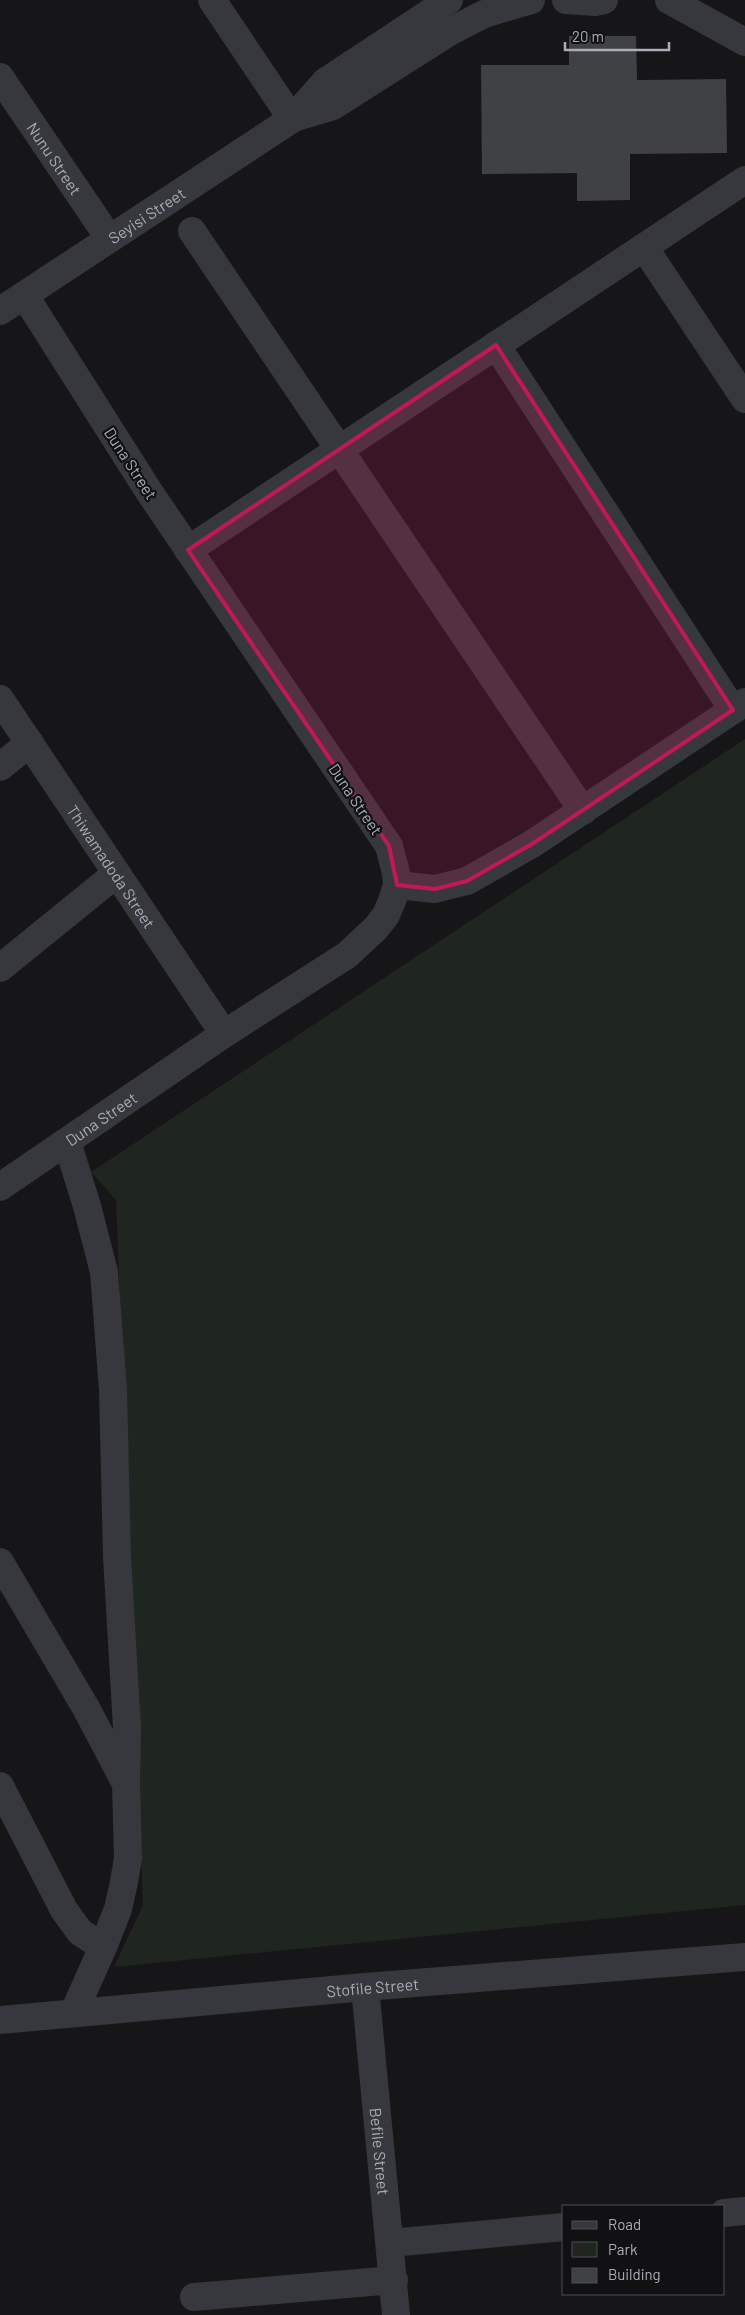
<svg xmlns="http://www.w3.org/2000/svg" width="745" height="2315" viewBox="0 0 745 2315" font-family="Barlow,sans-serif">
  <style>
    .green { fill: #1e261f }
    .building { fill: #404145 }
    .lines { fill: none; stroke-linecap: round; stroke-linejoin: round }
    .minor { stroke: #37383d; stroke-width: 28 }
    .marked { fill: #c2185b; fill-opacity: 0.2; stroke: #c2185b; stroke-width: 4; stroke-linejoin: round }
    .labels { text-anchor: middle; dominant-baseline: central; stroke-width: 4.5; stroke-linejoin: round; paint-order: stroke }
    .street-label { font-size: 16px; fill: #a8adb8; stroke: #111113 }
  </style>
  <rect width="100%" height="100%" fill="#161618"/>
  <!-- green -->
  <polygon class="green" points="745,739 745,1905 114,1967 143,1905 116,1200 91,1172"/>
  <!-- building -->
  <polygon class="building" points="569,36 636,36 637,80 726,79 727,153 630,154 630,200 577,201 577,173 482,174 481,65 569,65"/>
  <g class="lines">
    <!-- minor -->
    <g class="minor">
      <polyline points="212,0 292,119"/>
      <polyline points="566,0 595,2 604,0"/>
      <polyline points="669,0 745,42"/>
      <path id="s1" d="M0,77L109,238"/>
      <polyline points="293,118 333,106 451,31 484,14 531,0"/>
      <polyline points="192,231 583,811"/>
      <polyline points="644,247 745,399"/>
      <path id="s2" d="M0,311L292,119L325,82L449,0"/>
      <polyline points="496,345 733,710"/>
      <polyline points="188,550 745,180"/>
      <path id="s3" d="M0,699L224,1034"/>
      <polyline points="0,767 30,743"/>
      <polyline points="397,885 435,889 467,881 532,844 745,702"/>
      <polyline points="0,968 116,874"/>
      <polyline points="67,1142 87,1206 104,1272 113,1390 117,1557 127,1728 126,1783 128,1858 124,1882 118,1909 103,1947 74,2012"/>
      <path id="s4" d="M0,1187L224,1034L347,955L376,928L386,915L392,901L397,885L396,873L389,846L148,490L25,296"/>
      <polyline points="0,1562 86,1708 125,1782"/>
      <polyline points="0,1786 64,1910 80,1932 103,1947"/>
      <path id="s5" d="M365,1987L396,2315"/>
      <path id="s6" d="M0,2020L365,1987L745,1957"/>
      <polyline points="724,2213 745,2211"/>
      <polyline points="390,2243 564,2227"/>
      <polyline points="194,2297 394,2280"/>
    </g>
  </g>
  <!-- marked area -->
  <path class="marked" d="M496,345L733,710L532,844L467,881L435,889L397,885L389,846L188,550Z"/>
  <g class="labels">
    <!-- street labels -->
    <g class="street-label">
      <text stroke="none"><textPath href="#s1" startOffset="98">Nunu Street</textPath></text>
      <text stroke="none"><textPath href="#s2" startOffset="175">Seyisi Street</textPath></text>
      <text transform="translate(131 463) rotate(57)">Duna Street</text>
      <text transform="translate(356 799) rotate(56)">Duna Street</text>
      <text stroke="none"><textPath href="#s3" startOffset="201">Thiwamadoda Street</textPath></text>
      <text stroke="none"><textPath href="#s4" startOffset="122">Duna Street</textPath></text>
      <text stroke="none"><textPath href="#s6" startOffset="374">Stofile Street</textPath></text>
      <text stroke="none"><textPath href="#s5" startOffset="165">Befile Street</textPath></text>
    </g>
  </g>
  <!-- legend -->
  <rect x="562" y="2205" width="162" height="90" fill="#111113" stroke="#4d4f55"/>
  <rect x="572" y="2221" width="25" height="8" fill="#37383d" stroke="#4d4f55"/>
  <text x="608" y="2230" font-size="15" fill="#a8adb8">Road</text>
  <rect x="572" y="2242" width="25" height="15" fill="#1e261f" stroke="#4d4f55"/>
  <text x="608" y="2255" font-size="15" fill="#a8adb8">Park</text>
  <rect x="572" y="2268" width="25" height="15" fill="#404145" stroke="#4d4f55"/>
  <text x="608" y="2280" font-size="15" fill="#a8adb8">Building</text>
  <!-- scale -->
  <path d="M565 42v8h104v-8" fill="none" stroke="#a8adb8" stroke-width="2.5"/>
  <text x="572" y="42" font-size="15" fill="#a8adb8" stroke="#111113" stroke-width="4" paint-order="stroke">20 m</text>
</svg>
